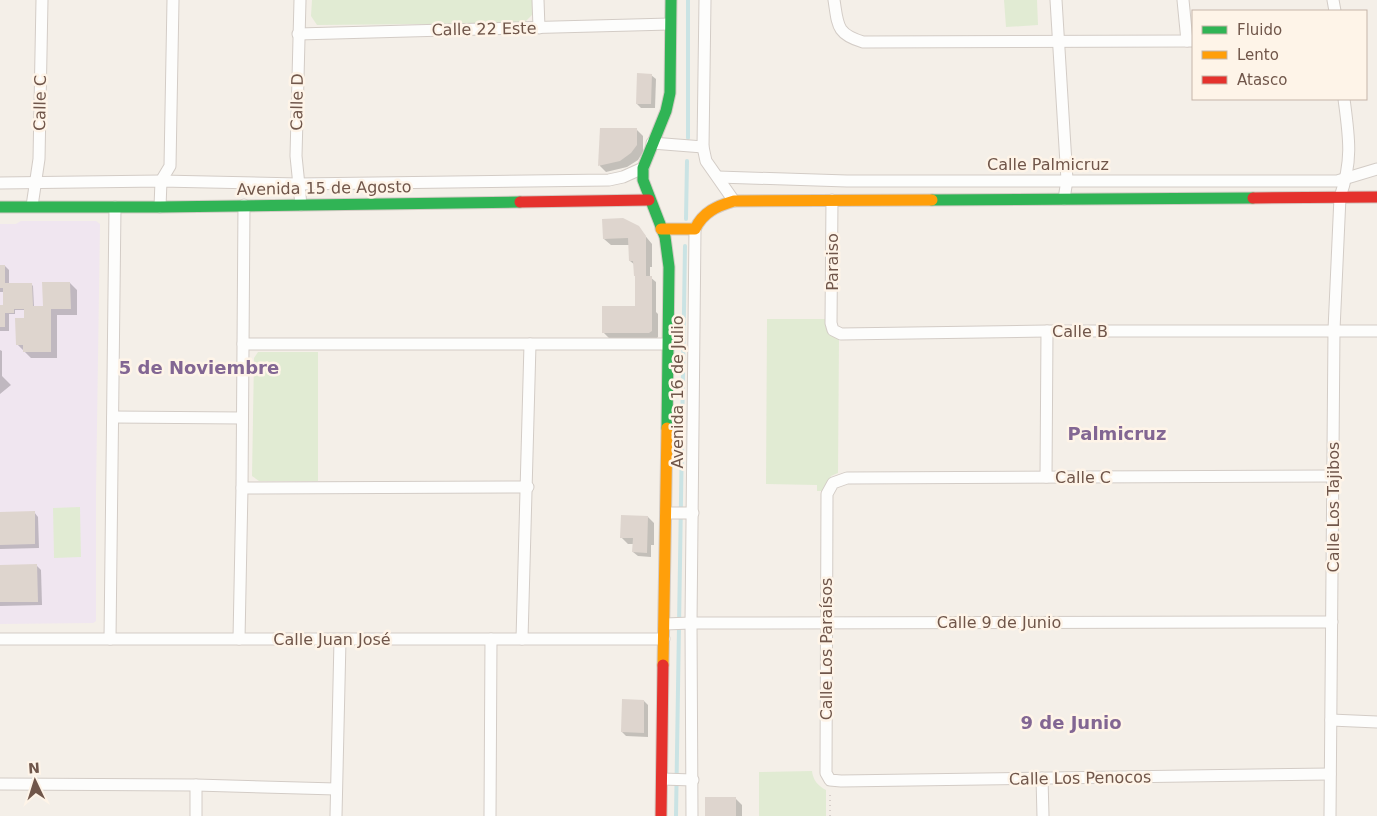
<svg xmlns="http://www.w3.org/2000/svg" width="1377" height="816" viewBox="0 0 1377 816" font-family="'DejaVu Sans',sans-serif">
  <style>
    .education { fill: #f0e6f0 }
    .green { fill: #e1ebd3 }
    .shadow { fill: #0003 }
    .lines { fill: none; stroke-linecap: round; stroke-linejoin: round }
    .stream { stroke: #cae3e4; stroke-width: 4 }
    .building { fill: #ded5ce }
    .street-casing { stroke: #d3ccc6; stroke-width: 13 }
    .fast-casing { stroke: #d3cbc4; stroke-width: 13 }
    .slow-casing { stroke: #d3cbc4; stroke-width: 13 }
    .jam-casing { stroke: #d3cbc4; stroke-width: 13 }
    .path { stroke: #d6ceca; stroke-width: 2; stroke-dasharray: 1 4; stroke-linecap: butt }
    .street { stroke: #fdfdfc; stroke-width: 11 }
    .fast { stroke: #30b455; stroke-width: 11 }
    .slow { stroke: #ff9f0a; stroke-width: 11 }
    .jam { stroke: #e5322d; stroke-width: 11 }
    .labels { text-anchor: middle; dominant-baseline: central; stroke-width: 5; stroke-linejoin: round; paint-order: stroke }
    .street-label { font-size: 16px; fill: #70564a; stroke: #fef4e8 }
    .neighbourhood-label { font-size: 18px; font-weight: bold; fill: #826693; stroke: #fef4e8 }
  </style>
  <rect width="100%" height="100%" fill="#f4efe8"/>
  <!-- education -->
  <polygon class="education" points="21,221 96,221 100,224 96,493 96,621 93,623 0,624 0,224 16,224"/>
  <!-- green -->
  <g class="green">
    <polygon points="312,0 533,0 533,14 524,23 317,25 311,16"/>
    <polygon points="1004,0 1037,0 1038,25 1006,27"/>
    <polygon points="767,319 826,319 839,338 838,473 831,476 824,491 817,491 817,485 766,484"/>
    <polygon points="258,352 318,352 318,481 259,481 252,476 254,358"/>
    <polygon points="80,507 81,557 54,558 53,508"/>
    <path d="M812,771C813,780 818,786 826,790V816H759V772Z"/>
  </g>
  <!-- shadow -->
  <g class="shadow">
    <polygon points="651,75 656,79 655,108 641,108 637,104"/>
    <polygon points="601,129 637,130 643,136 643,152 638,160 627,167 606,172 600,166"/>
    <polygon points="638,227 652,244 652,267 650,267 650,277 656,282 656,312 658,314 658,337 656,339 610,339 603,332 638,307 635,265 630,261 629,245 611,245 604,239"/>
    <polygon points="0,266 5,266 9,270 9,285 31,284 33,286 34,307 44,307 70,283 77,290 77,315 57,315 57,358 31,358 17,344 25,319 25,310 15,310 15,314 9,314 9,331 0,331 0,306 6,306 5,292 0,292"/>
    <polygon points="0,350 2,351 2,376 11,385 0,394"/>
    <polygon points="34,512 38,517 39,548 0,549 0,513"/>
    <polygon points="648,517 654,523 654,545 651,545 651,557 638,556 633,552 634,544 628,544 621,537"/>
    <polygon points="0,566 37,566 41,570 42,605 0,606"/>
    <polygon points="644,701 648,705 648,737 626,736 622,732"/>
    <polygon points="736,799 742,805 742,816 707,816"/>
  </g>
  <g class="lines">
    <!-- stream -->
    <g class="stream">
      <polyline points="688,138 688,0"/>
      <polyline points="686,219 687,161"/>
      <polyline points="676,816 685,246"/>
    </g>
  </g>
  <!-- building -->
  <g class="building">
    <polygon points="637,73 652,74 651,104 636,104"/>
    <polygon points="600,128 637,128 637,145 631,153 620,161 598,166"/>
    <polygon points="623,218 639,226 646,236 646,276 652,276 652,331 649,333 602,333 602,306 635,306 635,276 634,276 633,261 629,261 628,238 603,239 602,219"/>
    <polygon points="0,265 5,265 5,283 32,283 33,306 43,306 42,282 70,282 71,309 51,309 51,352 23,352 23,345 16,345 15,318 24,318 24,309 14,309 14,313 5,313 5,327 0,327 0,305 3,305 3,288 0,288"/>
    <polygon points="35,511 35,544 0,545 0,512"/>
    <polygon points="621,515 648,516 647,553 632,552 633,538 620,538"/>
    <polygon points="37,564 38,602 0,602 0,565"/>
    <polygon points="622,699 644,700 644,733 621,732"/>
    <rect x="705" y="797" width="31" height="19"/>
  </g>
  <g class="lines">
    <!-- street casing -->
    <g class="street-casing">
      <g id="street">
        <polyline points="300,0 296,156 301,205"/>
        <polyline points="538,0 539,28"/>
        <polyline points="705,0 703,147 706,161 734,201"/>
        <path d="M834,0C838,25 836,34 863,42L1193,41"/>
        <polyline points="1056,0 1067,180 1064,199"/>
        <polyline points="1183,0 1187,41"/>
        <polyline points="1333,0 1335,11"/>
        <polyline points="298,34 670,24"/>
        <polyline points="652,143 703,147"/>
        <polyline points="718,177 847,181 1337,181 1377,169"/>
        <polyline points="0,183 161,181 298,184 609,180 623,177 643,168"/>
        <polyline points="832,200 831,323 833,330 841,334 1047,331 1377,331"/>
        <polyline points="32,206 39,159 42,0"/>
        <polyline points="160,207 161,181 170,166 173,0"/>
        <polyline points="243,344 668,344"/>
        <polyline points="113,417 242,418"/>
        <polyline points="1046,477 1047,331"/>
        <polyline points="242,488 528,487"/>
        <polyline points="666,513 693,513"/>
        <polyline points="665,624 691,623 1332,622"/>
        <polyline points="0,639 664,639"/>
        <polyline points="110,639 115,207"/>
        <polyline points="239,639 242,488 244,205"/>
        <polyline points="522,639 530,344"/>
        <polyline points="1331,720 1377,722"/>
        <polyline points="1330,774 841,781 830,780 826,773 827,494 833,483 847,478 1333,476"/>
        <polyline points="1042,778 1043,816"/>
        <polyline points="662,779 693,780"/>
        <polyline points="0,784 196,785 336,789"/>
        <polyline points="196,816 196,785"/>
        <polyline points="336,816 340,640"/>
        <polyline points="490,816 491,639"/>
        <polyline points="692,816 691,623 695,229"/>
        <path d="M1330,816L1334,330L1340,197C1353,160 1349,137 1344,99"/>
      </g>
    </g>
    <!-- fast casing -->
    <g class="fast-casing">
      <g id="fast">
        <polyline points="932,200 1253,198"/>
        <polyline points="0,207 160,207 520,202"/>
        <polyline points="667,428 669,267 665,237 643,180 643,168 666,111 670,93 671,0"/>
      </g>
    </g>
    <!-- slow casing -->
    <g class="slow-casing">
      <g id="slow">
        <path d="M661,229H695C703,212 717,206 734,201L932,200"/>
        <polyline points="663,665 667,428"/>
      </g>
    </g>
    <!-- jam casing -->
    <g class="jam-casing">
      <g id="jam">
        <polyline points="1253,198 1377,197"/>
        <polyline points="520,202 649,200"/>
        <polyline points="661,816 663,665"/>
      </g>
    </g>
    <!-- path -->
    <polyline class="path" points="830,816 830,791"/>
    <!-- street -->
    <use href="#street" class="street"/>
    <!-- fast -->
    <use href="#fast" class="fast"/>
    <!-- slow -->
    <use href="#slow" class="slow"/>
    <!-- jam -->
    <use href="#jam" class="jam"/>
  </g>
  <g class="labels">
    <!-- street labels -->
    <g class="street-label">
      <text transform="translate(484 29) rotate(-1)">Calle 22 Este</text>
      <text transform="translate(297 102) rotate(-89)">Calle D</text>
      <text transform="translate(40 103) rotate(-89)">Calle C</text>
      <text x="1048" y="164">Calle Palmicruz</text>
      <text transform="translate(324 188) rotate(-1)">Avenida 15 de Agosto</text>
      <text transform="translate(832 262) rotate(-90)">Paraiso</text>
      <text x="1080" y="331">Calle B</text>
      <text transform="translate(677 392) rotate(-90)">Avenida 16 de Julio</text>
      <text x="1083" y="477">Calle C</text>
      <text transform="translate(1333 507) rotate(-90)">Calle Los Tajibos</text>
      <text x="999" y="622">Calle 9 de Junio</text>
      <text x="332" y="639">Calle Juan José</text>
      <text transform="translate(826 649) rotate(-90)">Calle Los Paraísos</text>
      <text transform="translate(1080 778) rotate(-1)">Calle Los Penocos</text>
    </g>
    <!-- neighbourhood labels -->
    <g class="neighbourhood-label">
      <text x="199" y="367">5 de Noviembre</text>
      <text x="1117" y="433">Palmicruz</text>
      <text x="1071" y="722">9 de Junio</text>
    </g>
  </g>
  <!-- legend -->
  <rect x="1192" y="10" width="175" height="90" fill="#fef4e8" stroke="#c5b5a9"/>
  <rect x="1202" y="26" width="25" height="8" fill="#30b455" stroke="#c5b5a9"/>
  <text x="1237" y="35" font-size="15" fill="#70564a">Fluido</text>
  <rect x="1202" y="51" width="25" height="8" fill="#ff9f0a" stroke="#c5b5a9"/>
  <text x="1237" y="60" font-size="15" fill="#70564a">Lento</text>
  <rect x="1202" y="76" width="25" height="8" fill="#e5322d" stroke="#c5b5a9"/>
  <text x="1237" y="85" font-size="15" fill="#70564a">Atasco</text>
  <!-- north arrow -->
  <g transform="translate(35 781) rotate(356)" stroke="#fef4e8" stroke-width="4" paint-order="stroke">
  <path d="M0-4L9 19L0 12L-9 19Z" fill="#70564a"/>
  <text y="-8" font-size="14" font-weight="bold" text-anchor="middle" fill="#70564a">N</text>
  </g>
</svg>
